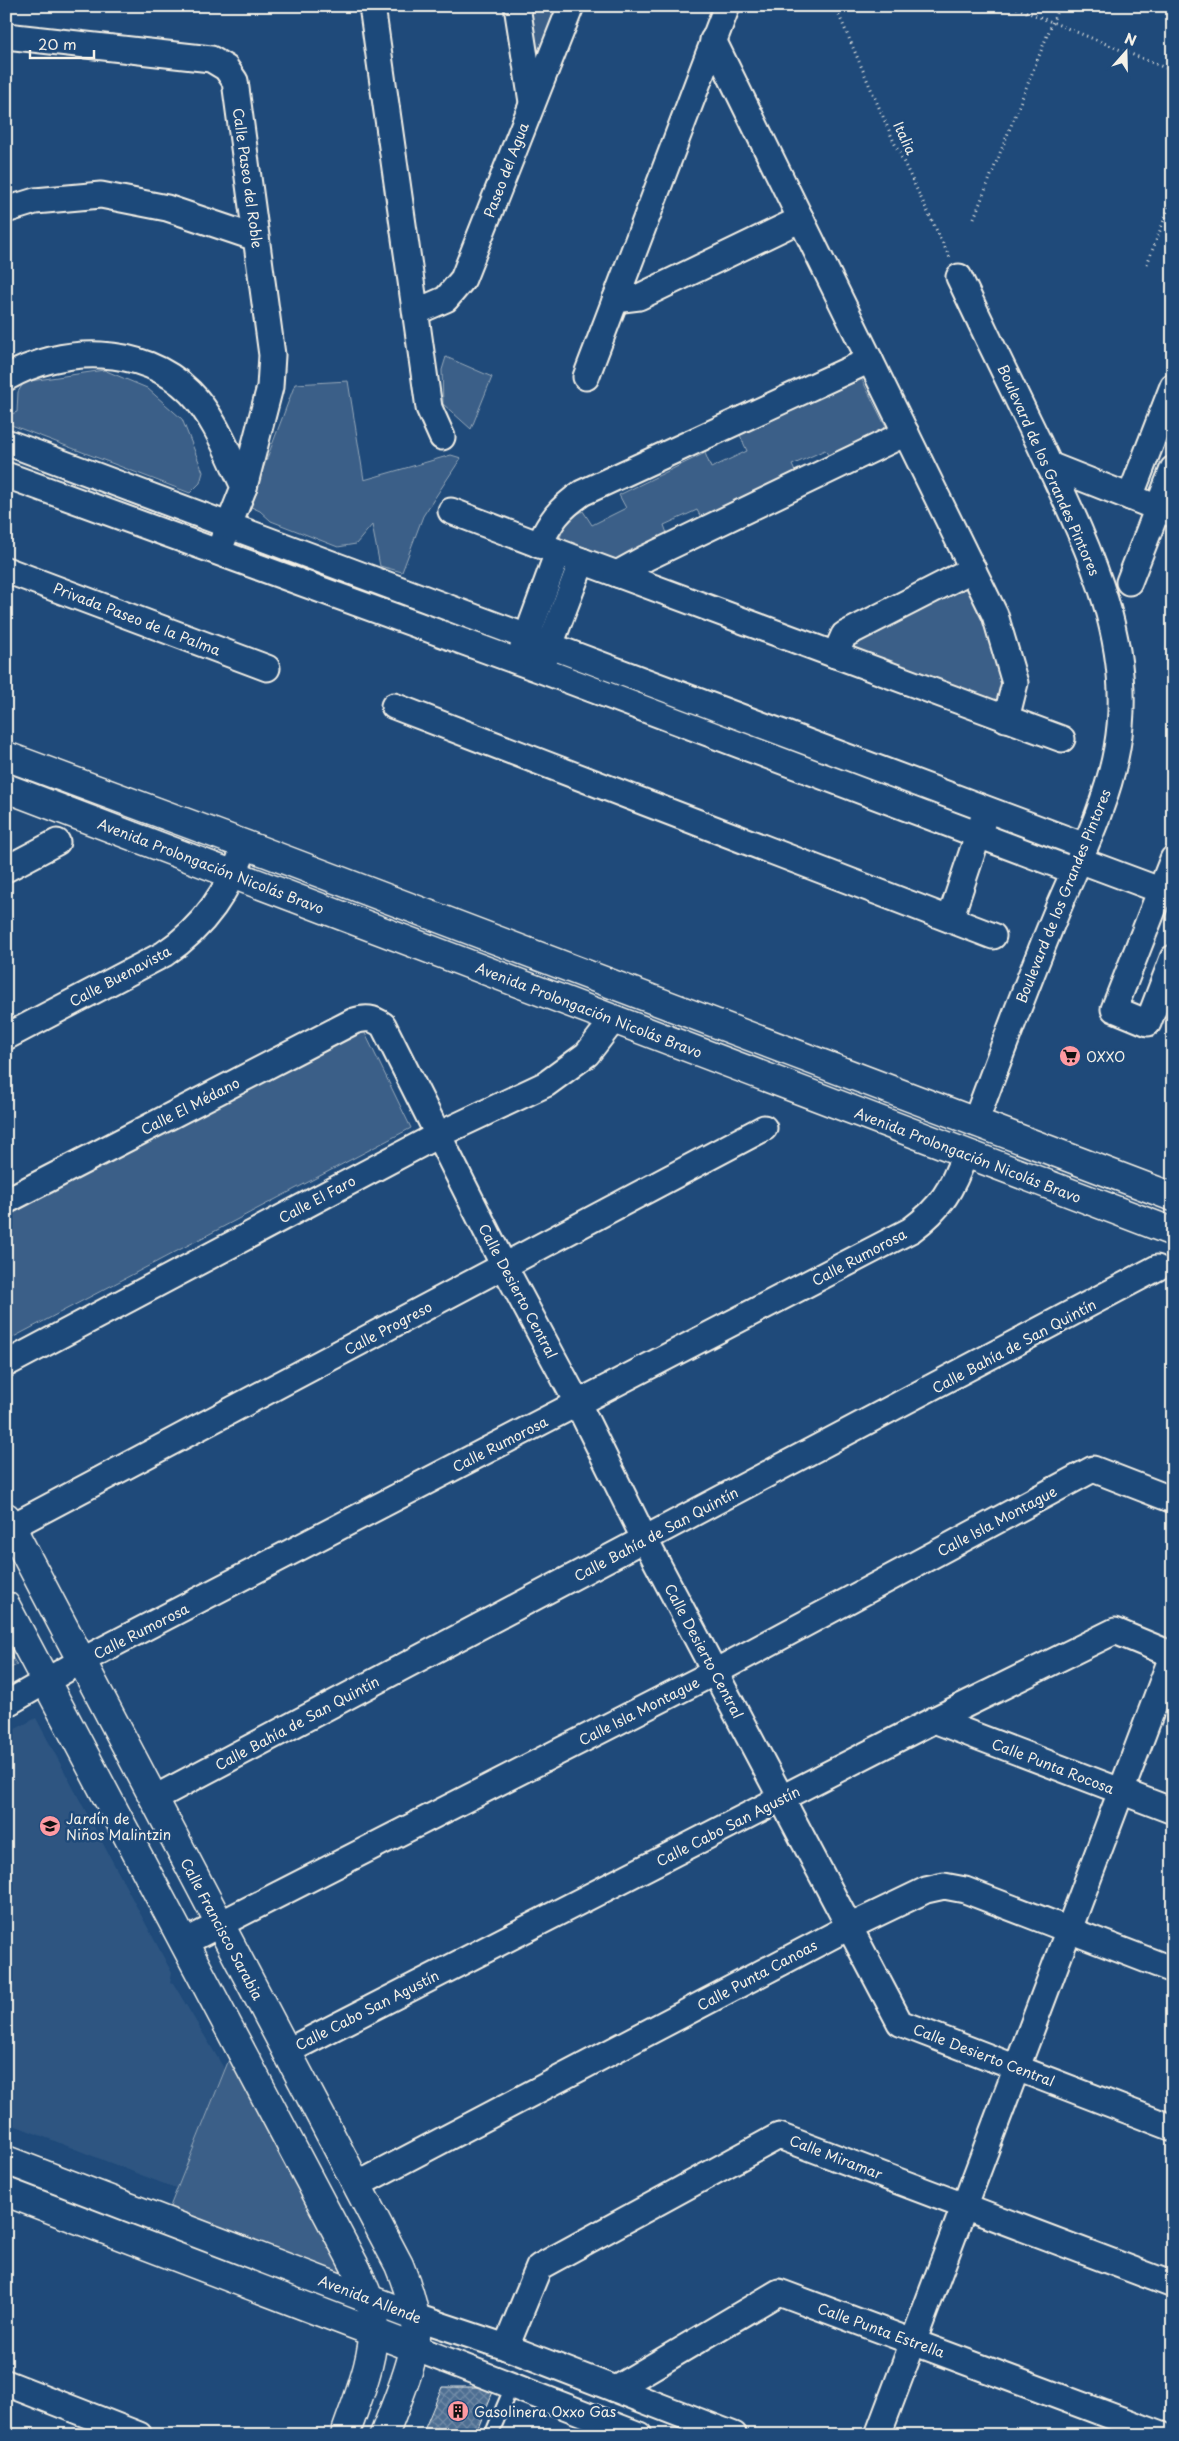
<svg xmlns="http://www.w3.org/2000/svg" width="1179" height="2441" viewBox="0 0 1179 2441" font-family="'Playpen Sans',sans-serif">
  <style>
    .built { fill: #2d5581 }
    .green { fill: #3a5f88; stroke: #97a8b8 }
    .building { fill: url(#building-cross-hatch); stroke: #f4f1e8 }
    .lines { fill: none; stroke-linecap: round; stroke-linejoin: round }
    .lane-casing { stroke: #f4f1e8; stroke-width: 16 }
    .street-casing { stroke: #f4f1e8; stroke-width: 29 }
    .secondary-casing { stroke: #f4f1e8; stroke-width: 31 }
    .primary-casing { stroke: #f4f1e8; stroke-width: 31 }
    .path { stroke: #f4f1e8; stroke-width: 3; stroke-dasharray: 1 4; stroke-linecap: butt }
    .lane { stroke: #1f4a7a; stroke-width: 12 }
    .street { stroke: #1f4a7a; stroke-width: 25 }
    .secondary { stroke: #1f4a7a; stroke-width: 28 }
    .primary { stroke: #1f4a7a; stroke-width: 28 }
    .labels { text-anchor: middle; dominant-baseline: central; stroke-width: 5; stroke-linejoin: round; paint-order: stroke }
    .street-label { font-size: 14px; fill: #f4f1e8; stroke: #1f4a7a }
    .poi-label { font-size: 14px; fill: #f4f1e8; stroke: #1f4a7a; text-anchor: start }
  </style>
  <defs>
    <pattern id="building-cross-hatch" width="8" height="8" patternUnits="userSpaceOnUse" patternTransform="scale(1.25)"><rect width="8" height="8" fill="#4d6e92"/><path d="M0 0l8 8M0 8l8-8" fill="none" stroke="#708aa6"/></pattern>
  </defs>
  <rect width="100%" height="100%" fill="#1f4a7a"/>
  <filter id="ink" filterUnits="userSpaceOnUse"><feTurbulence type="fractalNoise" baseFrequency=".02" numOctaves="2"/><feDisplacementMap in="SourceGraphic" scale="10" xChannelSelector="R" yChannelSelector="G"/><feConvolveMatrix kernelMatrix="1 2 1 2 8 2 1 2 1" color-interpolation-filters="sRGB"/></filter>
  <g filter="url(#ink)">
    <!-- built -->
    <polygon class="built" points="36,1718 172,1973 170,1982 173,1983 225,2070 177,2189 6,2122 6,1734"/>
    <!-- green -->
    <g class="green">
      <polygon points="524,6 561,6 535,72"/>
      <polygon points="446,357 492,377 471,429 443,404 442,370"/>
      <polygon points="104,370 147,388 182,419 203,472 200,483 190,493 6,423 6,416 17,412 18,392 24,382"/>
      <polygon points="861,378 891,437 833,463 825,450 792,465 798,478 704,523 697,510 664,525 669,539 617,566 558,544 566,520 583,511 592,525 626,508 619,495 705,453 711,468 747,451 740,435"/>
      <polygon points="348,381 364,480 451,455 461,458 423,516 402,572 380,566 372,525 356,544 338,547 271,521 260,511 249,506 295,384"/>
      <polygon points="967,582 990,618 1011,683 1001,713 849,655 856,637"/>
      <polygon points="362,1027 411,1128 6,1341 6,1217"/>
      <polygon points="6,1647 17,1665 6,1670"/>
      <polygon points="230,2057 359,2288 167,2214"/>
    </g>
    <!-- building -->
    <polygon class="building" points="442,2387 495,2387 475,2435 422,2435"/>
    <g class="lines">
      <!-- lane casing -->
      <g class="lane-casing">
        <polyline id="lane" points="491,2435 512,2386"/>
      </g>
      <!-- street casing -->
      <g class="street-casing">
        <g id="street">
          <polyline points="372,6 429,408 442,437"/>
          <polyline points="517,6 532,102"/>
          <polyline points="6,36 211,59 226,68 235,81 272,355 270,387 244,487"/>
          <polyline points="713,40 995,615 1015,683 1006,719"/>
          <polyline points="6,210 35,201 101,195 167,208 256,238"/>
          <path d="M959,277C985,332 1011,386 1038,441C1083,537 1137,639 1117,748C1107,804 1081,855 1059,906C1029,978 1002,1050 975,1123"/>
          <polyline points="615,300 639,297 801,219"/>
          <polyline points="416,312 446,299 463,279 571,6"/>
          <polyline points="586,377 727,6"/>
          <path d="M6,378C61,346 142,344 190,392C215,417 229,456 244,487L223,540"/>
          <polyline points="6,442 1085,846"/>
          <polyline points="1049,465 1173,514"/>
          <polyline points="6,475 541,670 1074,871"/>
          <polyline points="1130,497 1173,386"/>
          <polyline points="451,511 582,561 1062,739"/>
          <path d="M539,545C551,520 559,509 582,493L870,360"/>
          <polyline points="6,570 267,668"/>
          <polyline points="617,574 646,558 906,433"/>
          <polyline points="1129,582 1173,469"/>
          <polyline points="521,653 558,552"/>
          <polyline points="835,655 844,635 973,569"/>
          <polyline points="544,661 582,561"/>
          <polyline points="394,706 993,936"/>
          <polyline points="1173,859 1114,1009 1148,1023 1173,958"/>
          <polyline points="1079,860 1173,895"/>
          <polyline points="6,869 57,842"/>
          <polyline points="950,919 983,820"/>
          <path d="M6,1037L164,954C206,926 227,891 246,845"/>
          <path d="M6,1201L354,1021C366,1017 373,1018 383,1025L504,1266L578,1404L645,1540L900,2023L1173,2128"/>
          <polyline points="6,1364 438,1135 546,1084 587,1054 614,1019"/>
          <polyline points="11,1527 764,1128"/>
          <path d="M6,1704L81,1661L911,1230C942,1207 952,1189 965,1154"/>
          <polyline points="934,1720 1173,1811"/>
          <polyline points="153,1799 1157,1268"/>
          <polyline points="185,1942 715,1672 1093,1469 1173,1500"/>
          <polyline points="286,2052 934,1720 1115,1631 1173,1655"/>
          <polyline points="357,2185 849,1927 926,1890 944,1886 965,1890 1173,1970"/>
          <polyline points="413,2316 506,2347 734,2435"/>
          <polyline points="506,2347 539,2267 779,2136 1173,2285"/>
          <polyline points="415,2348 639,2435"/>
          <polyline points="6,2383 139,2435"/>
          <polyline points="615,2389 779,2292 1162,2435"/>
          <polyline points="878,2435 1173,1654"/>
        </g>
      </g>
      <!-- secondary casing -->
      <g class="secondary-casing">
        <g id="secondary">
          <polyline points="6,756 246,845 1173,1197"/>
          <polyline points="6,788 1173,1232"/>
          <polyline points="6,2160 413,2316"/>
          <polyline points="6,2192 415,2348"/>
        </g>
      </g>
      <!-- primary casing -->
      <g class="primary-casing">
        <g id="primary">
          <path d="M6,1517L399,2265C407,2284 413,2304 416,2324C420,2350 394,2409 384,2435"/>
          <path d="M6,1606L357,2270C362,2283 371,2300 373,2314C377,2355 358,2397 345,2435"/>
        </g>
      </g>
      <!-- path -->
      <g class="path">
        <polyline points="835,6 894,142 950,258"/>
        <polyline points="1012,6 1173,71"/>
        <polyline points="974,218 1059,6"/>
        <polyline points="1147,264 1173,197"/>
      </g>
      <!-- lane -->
      <use href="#lane" class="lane"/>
      <!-- street -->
      <use href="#street" class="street"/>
      <!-- secondary -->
      <use href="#secondary" class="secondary"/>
      <!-- primary -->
      <use href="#primary" class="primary"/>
    </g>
  </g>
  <!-- icons -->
  <defs>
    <g id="supermarket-disc" transform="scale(1.125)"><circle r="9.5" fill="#ff9aa2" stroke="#1f4a7a"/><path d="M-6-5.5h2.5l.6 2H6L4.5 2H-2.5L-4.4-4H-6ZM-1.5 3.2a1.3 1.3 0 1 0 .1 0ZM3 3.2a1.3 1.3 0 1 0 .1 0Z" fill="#111"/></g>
    <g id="school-disc" transform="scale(1.125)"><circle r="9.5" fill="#ff9aa2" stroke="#1f4a7a"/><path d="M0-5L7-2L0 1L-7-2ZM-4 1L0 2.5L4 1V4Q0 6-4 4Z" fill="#111"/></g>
    <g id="building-disc" transform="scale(1.125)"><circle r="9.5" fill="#ff9aa2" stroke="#1f4a7a"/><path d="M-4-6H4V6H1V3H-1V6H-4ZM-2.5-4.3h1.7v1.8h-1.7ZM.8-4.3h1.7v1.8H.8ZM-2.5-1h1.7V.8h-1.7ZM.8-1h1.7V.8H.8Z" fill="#111"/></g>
  </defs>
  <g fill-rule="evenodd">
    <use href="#supermarket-disc" x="1070" y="1056"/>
    <use href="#school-disc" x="50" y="1826"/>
    <use href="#building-disc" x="458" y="2411"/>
  </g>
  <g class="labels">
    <!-- street labels -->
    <g class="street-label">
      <text transform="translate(905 138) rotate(65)">Italia</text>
      <text transform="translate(506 170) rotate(-69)">Paseo del Agua</text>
      <text transform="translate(248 178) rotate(82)">Calle Paseo del Roble</text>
      <text transform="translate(1049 470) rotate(66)">Boulevard de los Grandes Pintores</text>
      <text transform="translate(137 619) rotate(21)">Privada Paseo de la Palma</text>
      <text transform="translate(211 866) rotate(21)">Avenida Prolongación Nicolás Bravo</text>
      <text transform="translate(1063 896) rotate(-68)">Boulevard de los Grandes Pintores</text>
      <text transform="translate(120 976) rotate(-28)">Calle Buenavista</text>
      <text transform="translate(589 1010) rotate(21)">Avenida Prolongación Nicolás Bravo</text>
      <text transform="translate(190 1106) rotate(-27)">Calle El Médano</text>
      <text transform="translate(968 1155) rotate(21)">Avenida Prolongación Nicolás Bravo</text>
      <text transform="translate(317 1199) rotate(-28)">Calle El Faro</text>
      <text transform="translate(859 1257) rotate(-28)">Calle Rumorosa</text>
      <text transform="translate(518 1291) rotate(62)">Calle Desierto Central</text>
      <text transform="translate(388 1328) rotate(-28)">Calle Progreso</text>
      <text transform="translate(1014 1346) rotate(-28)">Calle Bahía de San Quintín</text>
      <text transform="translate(500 1444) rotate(-27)">Calle Rumorosa</text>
      <text transform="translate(997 1521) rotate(-28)">Calle Isla Montague</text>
      <text transform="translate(656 1534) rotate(-28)">Calle Bahía de San Quintín</text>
      <text transform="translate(141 1631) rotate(-27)">Calle Rumorosa</text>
      <text transform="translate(704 1651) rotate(62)">Calle Desierto Central</text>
      <text transform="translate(639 1711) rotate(-27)">Calle Isla Montague</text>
      <text transform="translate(297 1723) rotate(-28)">Calle Bahía de San Quintín</text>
      <text transform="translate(1053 1766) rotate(21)">Calle Punta Rocosa</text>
      <text transform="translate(728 1826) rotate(-27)">Calle Cabo San Agustín</text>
      <text transform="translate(222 1929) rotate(62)">Calle Francisco Sarabia</text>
      <text transform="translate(757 1975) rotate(-28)">Calle Punta Canoas</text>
      <text transform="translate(367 2010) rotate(-27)">Calle Cabo San Agustín</text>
      <text transform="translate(984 2055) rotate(21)">Calle Desierto Central</text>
      <text transform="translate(836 2157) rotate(21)">Calle Miramar</text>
      <text transform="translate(370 2299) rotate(21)">Avenida Allende</text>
      <text transform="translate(881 2330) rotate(20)">Calle Punta Estrella</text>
    </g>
    <!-- poi labels -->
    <g class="poi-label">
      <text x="1086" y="1056">OXXO</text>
      <text x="66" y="1818">Jardín de<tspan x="66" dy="16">Niños Malintzin</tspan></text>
      <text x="474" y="2411">Gasolinera Oxxo Gas</text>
    </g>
  </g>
  <!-- margin -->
  <rect width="1179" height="2441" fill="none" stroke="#1f4a7a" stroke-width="25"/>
  <rect x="12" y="12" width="1154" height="2416" fill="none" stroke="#f4f1e8" stroke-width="2" filter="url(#ink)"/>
  <!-- north arrow -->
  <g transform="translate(1126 52) rotate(20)" stroke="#1f4a7a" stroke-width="4" paint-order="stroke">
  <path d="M0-4L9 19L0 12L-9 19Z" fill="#f4f1e8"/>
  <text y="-8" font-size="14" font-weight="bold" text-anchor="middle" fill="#f4f1e8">N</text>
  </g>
  <!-- scale -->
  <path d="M30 50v8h64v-8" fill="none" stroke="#f4f1e8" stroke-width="2.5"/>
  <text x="38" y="50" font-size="15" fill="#f4f1e8" stroke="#1f4a7a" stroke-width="4" paint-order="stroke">20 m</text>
</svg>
